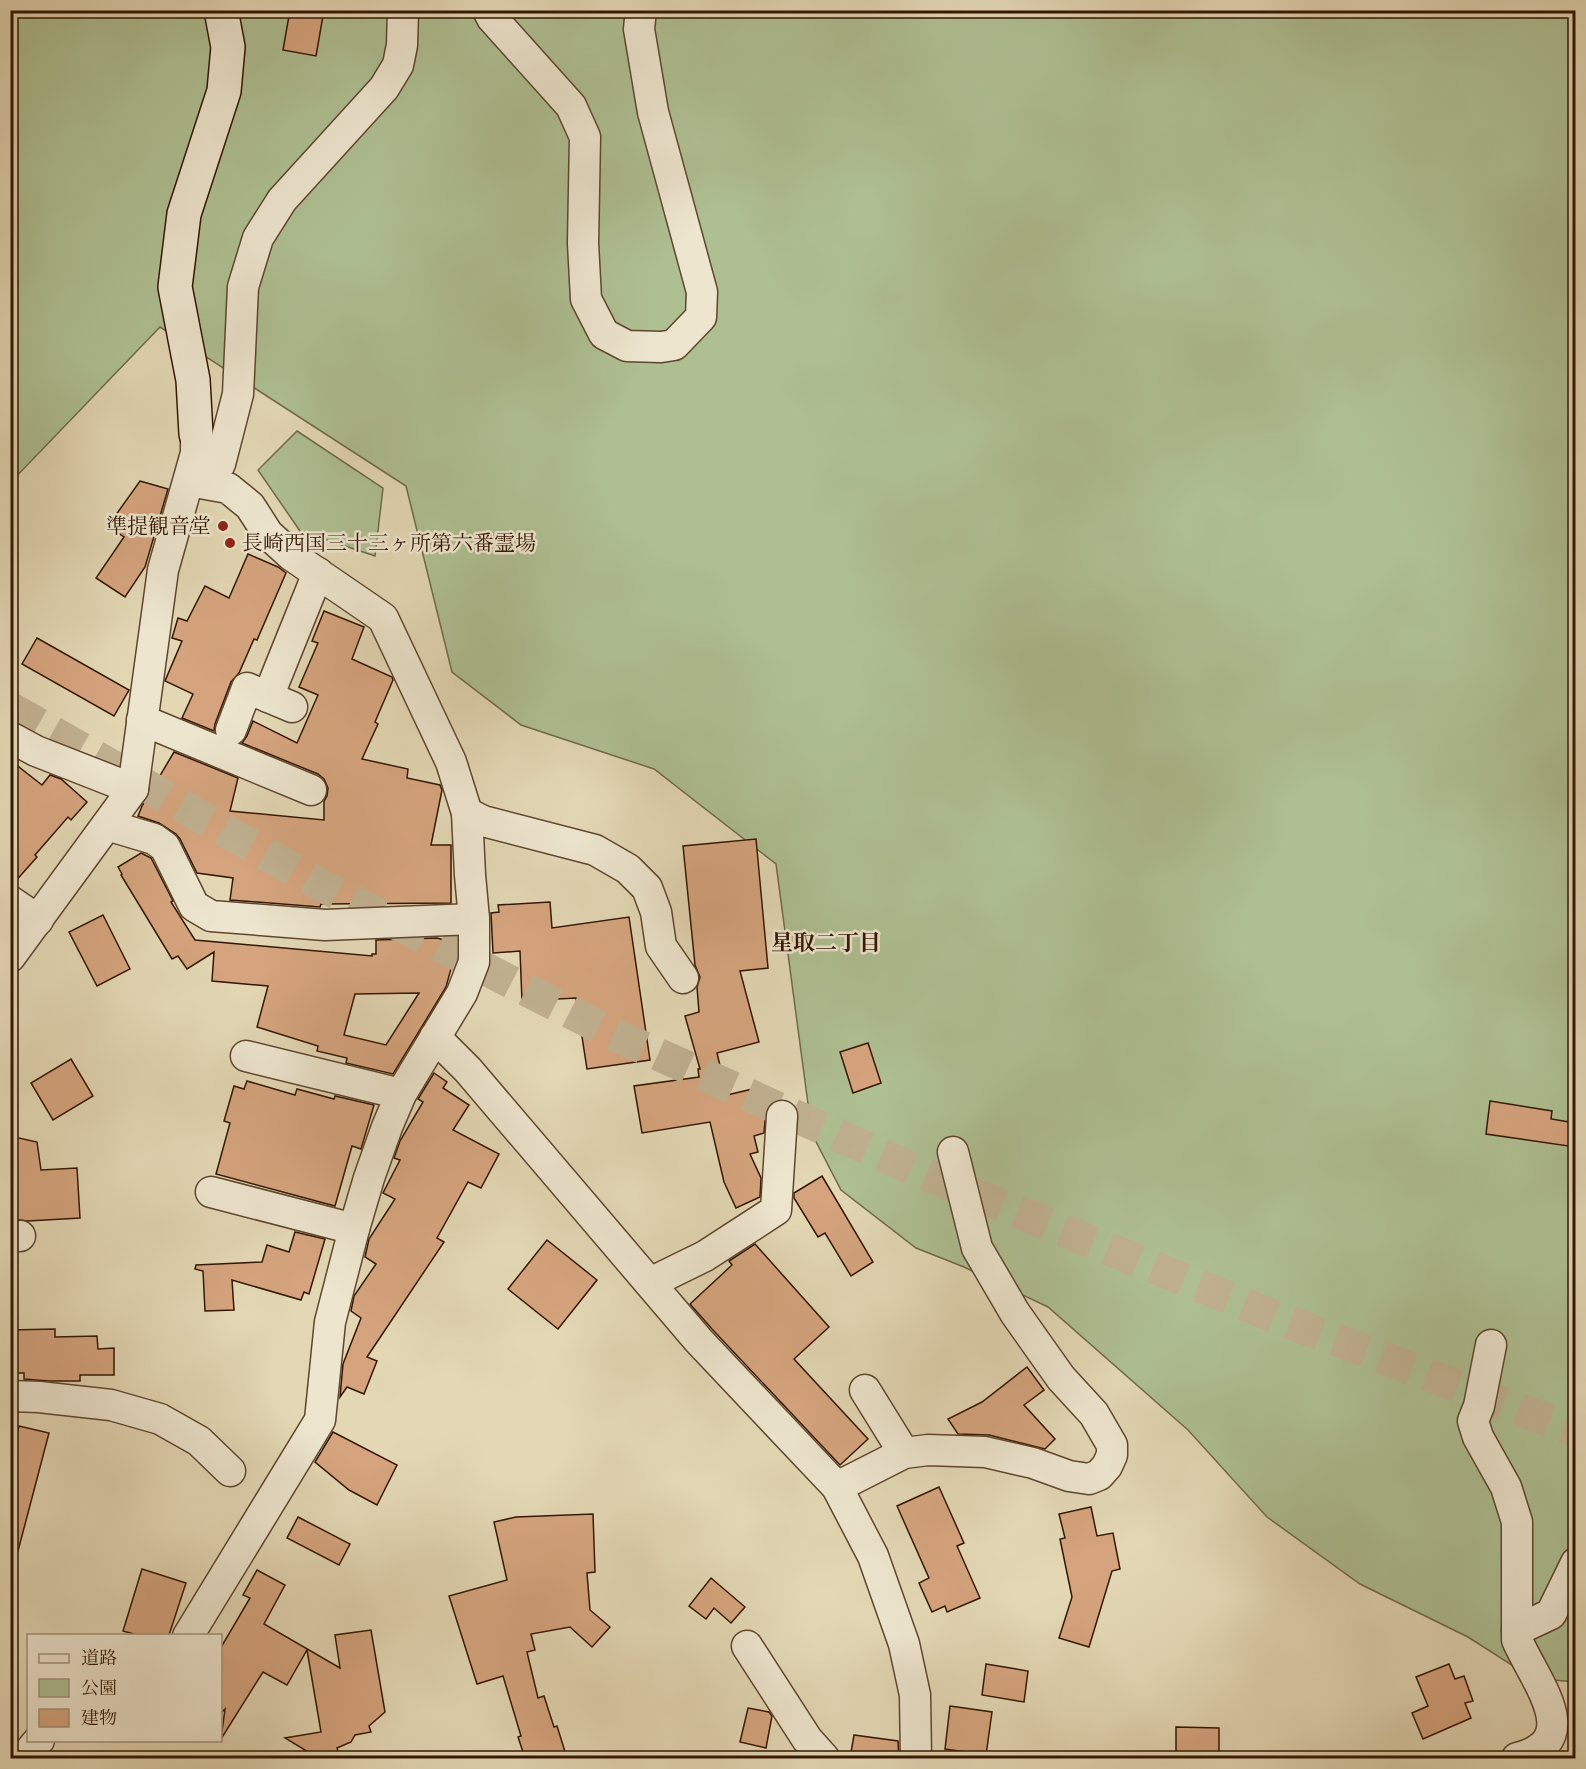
<svg xmlns="http://www.w3.org/2000/svg" width="1586" height="1769" viewBox="0 0 1586 1769" font-family="Alegreya,'Noto Serif JP',serif">
  <style>
    .green { fill: #aebf92; stroke: #706a4a; stroke-width: 1.5 }
    .building { fill: #d5a47e; stroke: #331601; stroke-width: 1.5; fill-rule: evenodd }
    .lines { fill: none; stroke-linecap: round; stroke-linejoin: round }
    .highway-tunnel { stroke: #c0b090; stroke-width: 33; stroke-dasharray: 33 16; stroke-linecap: butt }
    .street-casing { stroke: #5f462e; stroke-width: 33 }
    .secondary-casing { stroke: #331601; stroke-width: 36 }
    .street { stroke: #ede5ce; stroke-width: 30 }
    .secondary { stroke: #ede5ce; stroke-width: 33 }
    .poi-dot { fill: #8f2418; stroke: #ede5ce; stroke-width: 2 }
    .labels { text-anchor: middle; dominant-baseline: central; stroke-width: 5; stroke-linejoin: round; paint-order: stroke }
    .poi-label { font-size: 21px; fill: #331601; stroke: #ede5ce; text-anchor: end }
    .neighbourhood-label { font-size: 22px; font-weight: bold; fill: #331601; stroke: #ede5ce }
  </style>
  <rect width="100%" height="100%" fill="#e3d7b4"/>
  <filter id="stains"><feTurbulence type="fractalNoise" baseFrequency=".00333" numOctaves="4"/><feColorMatrix values="0 0 0 0 .2 0 0 0 0 .09 0 0 0 0 .02 0 0 0 .5 -.17"/></filter>
  <radialGradient id="worn" r=".72"><stop offset=".6" stop-color="#630" stop-opacity="0"/><stop offset="1" stop-color="#630" stop-opacity=".3"/></radialGradient>
  <!-- green -->
  <g class="green">
    <polygon points="11,11 1575,11 1575,1682 1532,1678 1468,1637 1360,1584 1267,1517 1188,1430 1048,1307 964,1267 916,1248 841,1190 812,1134 776,864 654,769 521,725 452,672 406,486 160,327 11,482"/>
    <polygon points="297,431 383,488 375,556 300,531 258,470"/>
  </g>
  <!-- building -->
  <g class="building">
    <polygon points="290,10 324,10 316,56 283,50"/>
    <polygon points="140,481 168,489 145,567 125,597 96,578 124,537 108,526"/>
    <polygon points="248,554 278,567 286,573 257,640 254,639 239,673 231,682 215,724 214,731 182,718 193,694 165,681 182,641 172,638 178,618 187,621 205,586 229,598"/>
    <polygon points="324,611 364,627 352,659 392,677 393,680 375,722 378,724 362,759 408,769 407,778 440,785 442,790 431,845 451,845 451,903 321,904 320,907 230,900 233,878 197,873 180,839 176,834 159,823 138,816 142,806 174,752 238,778 230,811 324,820 324,801 327,796 328,788 324,779 318,774 242,743 247,736 253,721 297,743 318,695 299,687 318,643 312,641"/>
    <polygon points="37,638 129,690 114,716 22,664"/>
    <polygon points="10,760 42,785 50,775 61,779 87,802 71,820 68,817 35,855 37,857 13,884 10,884"/>
    <polygon points="756,839 768,968 740,971 759,1042 717,1053 727,1095 761,1087 766,1110 764,1133 754,1136 758,1152 750,1154 761,1178 760,1197 736,1208 724,1182 710,1122 642,1133 634,1086 699,1077 698,1069 700,1069 685,1016 699,1012 697,987 700,977 695,965 683,846"/>
    <path d="M141,853L151,858L173,901L171,902L195,940L372,956V954H376V940L437,938L451,942L453,938L457,940V947L446,987L393,1074L346,1063L347,1058L317,1051L318,1046L257,1027L268,986L212,981L214,952L187,969L178,956L172,959L121,875L122,874L118,867ZM419,993L386,1045L344,1035L355,994Z"/>
    <polygon points="550,902 552,928 629,917 650,1060 587,1069 576,998 522,1001 520,951 493,953 491,913 499,912 498,905"/>
    <polygon points="103,915 130,969 97,986 69,932"/>
    <polygon points="868,1043 881,1083 853,1093 840,1052"/>
    <polygon points="71,1059 93,1096 53,1120 31,1083"/>
    <polygon points="434,1073 447,1082 443,1088 469,1105 453,1130 499,1154 481,1188 468,1182 437,1238 444,1242 367,1357 377,1361 364,1394 347,1387 340,1397 343,1364 361,1318 351,1311 354,1296 376,1264 365,1257 369,1239 395,1199 383,1193 400,1160 394,1158 400,1141 423,1102 418,1099"/>
    <polygon points="247,1081 295,1095 297,1089 334,1099 335,1096 374,1105 361,1149 352,1146 335,1206 216,1174 230,1123 224,1121 234,1086 244,1089"/>
    <polygon points="1490,1101 1552,1111 1551,1119 1575,1123 1575,1147 1486,1134"/>
    <polygon points="10,1136 37,1142 41,1170 77,1168 80,1218 28,1221 10,1219"/>
    <polygon points="822,1176 873,1262 851,1276 825,1233 818,1237 794,1198 794,1193"/>
    <polygon points="295,1232 325,1239 309,1294 304,1292 301,1300 232,1280 234,1310 205,1311 203,1271 195,1269 196,1265 262,1262 267,1245 289,1252"/>
    <polygon points="547,1240 597,1280 558,1329 508,1289"/>
    <polygon points="755,1244 829,1327 794,1359 868,1439 840,1465 712,1329 690,1304 732,1265 729,1261"/>
    <polygon points="55,1329 55,1337 97,1336 98,1349 114,1348 114,1375 80,1375 80,1381 49,1381 24,1379 24,1373 10,1373 10,1330"/>
    <polygon points="1027,1367 1044,1390 1024,1405 1055,1439 1045,1449 989,1435 958,1434 948,1419 982,1402"/>
    <polygon points="19,1426 49,1433 18,1551 10,1550 10,1458"/>
    <polygon points="333,1432 397,1465 377,1505 349,1490 315,1462"/>
    <polygon points="939,1487 964,1543 957,1546 980,1598 947,1612 945,1606 932,1612 919,1583 929,1578 897,1506"/>
    <polygon points="1091,1507 1097,1536 1113,1533 1120,1569 1112,1571 1089,1647 1059,1638 1072,1597 1060,1539 1065,1538 1059,1514"/>
    <polygon points="593,1514 595,1572 587,1573 590,1610 610,1627 592,1647 570,1627 531,1634 535,1650 527,1652 538,1698 544,1696 554,1727 557,1726 567,1758 525,1758 518,1737 521,1736 503,1676 477,1684 449,1596 507,1580 494,1522 516,1517"/>
    <polygon points="298,1517 350,1544 339,1565 287,1538"/>
    <polygon points="142,1569 186,1583 169,1635 137,1635 123,1631"/>
    <polygon points="257,1570 285,1585 264,1624 340,1668 335,1635 371,1630 385,1712 369,1726 371,1732 355,1735 351,1742 337,1748 340,1758 318,1758 285,1738 321,1732 307,1650 287,1685 263,1672 221,1739 225,1709 220,1714 220,1649 250,1598 243,1595"/>
    <polygon points="711,1578 745,1607 731,1623 714,1608 706,1619 689,1606"/>
    <polygon points="986,1664 1028,1671 1024,1702 982,1695"/>
    <polygon points="1449,1664 1455,1679 1464,1676 1473,1701 1465,1703 1471,1718 1423,1739 1412,1713 1428,1706 1416,1677"/>
    <polygon points="950,1706 992,1712 986,1755 945,1749"/>
    <polygon points="748,1708 769,1712 772,1716 766,1748 740,1742"/>
    <polygon points="1176,1727 1219,1728 1219,1758 1176,1758"/>
    <polygon points="854,1735 898,1741 899,1758 850,1758"/>
  </g>
  <g class="lines">
    <!-- highway-tunnel -->
    <polyline class="highway-tunnel" points="10,708 317,883 613,1034 920,1172 1278,1318 1576,1431"/>
    <!-- street casing -->
    <g class="street-casing">
      <g id="street">
        <polyline points="488,10 492,18 571,106 585,137 583,243 586,299 604,334 627,346 661,347 674,345 701,317 702,292 653,112 639,29 641,10"/>
        <polyline points="189,481 208,474 220,464 238,394 243,287 258,238 282,200 384,88 398,65 402,45 403,10"/>
        <polyline points="268,697 318,573"/>
        <polyline points="142,720 311,790"/>
        <polyline points="231,730 247,688 292,707"/>
        <polyline points="10,737 36,751 133,789"/>
        <polyline points="467,813 483,821 595,850 628,869 647,888 656,912 661,946 683,978"/>
        <polyline points="107,825 154,839 165,847 194,906 211,916 325,925 474,919"/>
        <polyline points="10,901 38,920"/>
        <polyline points="10,957 133,789 163,570 196,453 196,434"/>
        <polyline points="435,1037 468,1070 699,1341 837,1487 873,1556 904,1644 915,1695 916,1758"/>
        <polyline points="246,1056 401,1094"/>
        <polyline points="211,1192 354,1229"/>
        <polyline points="10,1236 20,1236"/>
        <polyline points="650,1283 705,1256 776,1210 782,1116"/>
        <path d="M1491,1345L1479,1406L1473,1421L1478,1437L1506,1487L1517,1522V1640C1536,1683 1586,1741 1517,1758"/>
        <polyline points="865,1390 904,1453"/>
        <polyline points="10,1396 39,1397 111,1405 160,1419 199,1441 230,1471"/>
        <polyline points="837,1487 904,1453 928,1450 985,1452 1033,1463 1069,1476 1089,1479 1099,1475 1107,1466 1112,1455 1112,1445 1094,1414 1061,1378 1015,1313 977,1248 953,1152"/>
        <polyline points="1517,1630 1551,1614 1576,1563"/>
        <polyline points="188,1636 320,1420 330,1322 354,1229 369,1178 387,1127 401,1094 462,993 474,962 474,919 470,875 467,813 451,762 383,618 291,555 268,534 250,506 228,488 189,481"/>
        <polyline points="747,1646 807,1739 824,1758"/>
        <polyline points="24,1758 39,1740"/>
      </g>
    </g>
    <!-- secondary casing -->
    <g class="secondary-casing">
      <polyline id="secondary" points="196,434 193,380 175,287 184,214 224,91 228,47 221,10"/>
    </g>
    <!-- street -->
    <use href="#street" class="street"/>
    <!-- secondary -->
    <use href="#secondary" class="secondary"/>
  </g>
  <!-- markers -->
  <g class="poi-dot">
    <circle cx="223" cy="526" r="6"/>
    <circle cx="230" cy="543" r="6"/>
  </g>
  <g class="labels">
    <!-- poi labels -->
    <g class="poi-label">
      <text x="211" y="526">準提観音堂</text>
      <text x="242" y="543" text-anchor="start">長崎西国三十三ヶ所第六番霊場</text>
    </g>
    <!-- neighbourhood labels -->
    <g class="neighbourhood-label">
      <text x="826" y="943">星取二丁目</text>
    </g>
  </g>
  <!-- margin -->
  <rect width="1586" height="1769" fill="none" stroke="#e3d7b4" stroke-width="36"/>
  <rect x="12" y="12" width="1562" height="1745" fill="none" stroke="#331601" stroke-width="3"/>
  <rect x="18" y="18" width="1550" height="1733" fill="none" stroke="#331601" stroke-width="1.5"/>
  <!-- legend -->
  <rect x="27" y="1634" width="195" height="108" fill="#ede5ce" stroke="#a3927c" stroke-width="1.5"/>
  <rect x="39" y="1654" width="30" height="9" fill="#ede5ce" stroke="#a3927c" stroke-width="1.5"/>
  <text x="81" y="1664" font-size="18" fill="#331601">道路</text>
  <rect x="39" y="1679" width="30" height="18" fill="#aebf92" stroke="#a3927c" stroke-width="1.5"/>
  <text x="81" y="1694" font-size="18" fill="#331601">公園</text>
  <rect x="39" y="1709" width="30" height="18" fill="#d5a47e" stroke="#a3927c" stroke-width="1.5"/>
  <text x="81" y="1724" font-size="18" fill="#331601">建物</text>
  <rect width="100%" height="100%" filter="url(#stains)"/>
  <rect width="100%" height="100%" fill="url(#worn)"/>
</svg>
